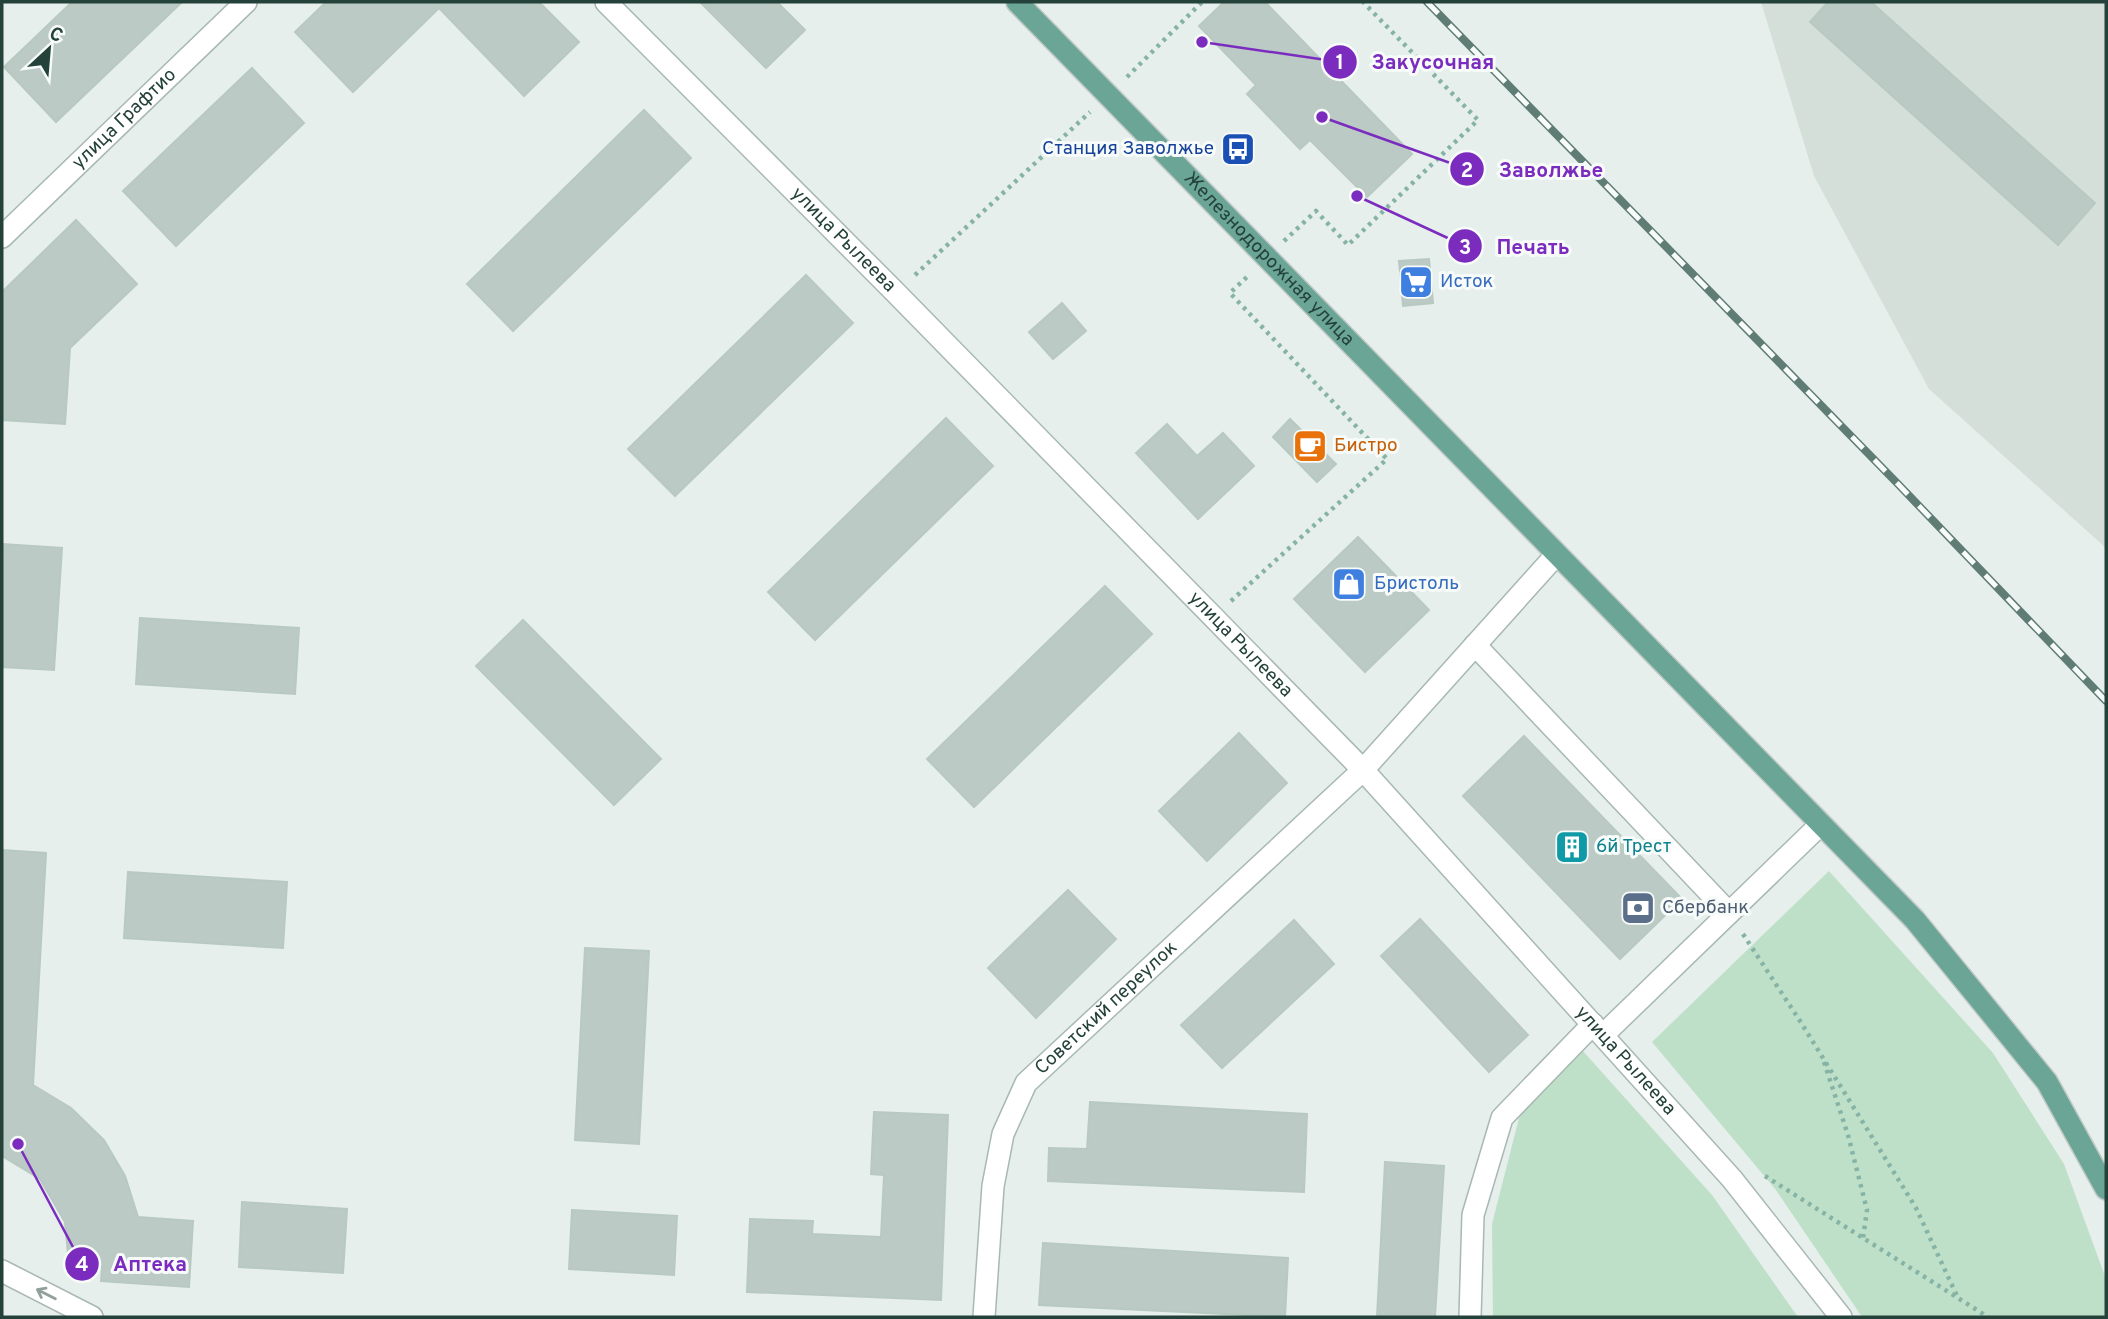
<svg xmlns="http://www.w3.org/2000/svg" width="2108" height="1319" viewBox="0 0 2108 1319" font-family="Overpass,sans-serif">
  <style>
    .built { fill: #d4dfda }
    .green { fill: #bfe0c8 }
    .building { fill: #bbcac4; stroke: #b8c9c2; stroke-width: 2 }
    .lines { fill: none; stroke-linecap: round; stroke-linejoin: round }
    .minor-casing { stroke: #a8b8b2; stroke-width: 24 }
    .major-casing { stroke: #c2cac8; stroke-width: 24 }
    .path { stroke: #86b3a5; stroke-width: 4.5; stroke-dasharray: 3.5 5; stroke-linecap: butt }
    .minor { stroke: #fff; stroke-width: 21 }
    .major { stroke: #6aa596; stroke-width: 21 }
    .rail-casing { stroke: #5f7d75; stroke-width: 8 }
    .rail { stroke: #f7fbf9; stroke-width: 5; stroke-dasharray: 16; stroke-linecap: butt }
    .oneway { stroke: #92a09c }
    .labels { text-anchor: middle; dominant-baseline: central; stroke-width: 6; stroke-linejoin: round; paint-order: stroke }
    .street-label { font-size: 19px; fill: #24423a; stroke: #f7fbf9 }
    .transit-label { font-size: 19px; fill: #164399; stroke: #f7fbf9; text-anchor: end }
    .shop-label { font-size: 19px; fill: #366cbe; stroke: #f7fbf9; text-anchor: start }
    .food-label { font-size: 19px; fill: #c56008; stroke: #f7fbf9; text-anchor: start }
    .culture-label { font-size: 19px; fill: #0d838f; stroke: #f7fbf9; text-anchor: start }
    .service-label { font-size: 19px; fill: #4e5e75; stroke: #f7fbf9; text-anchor: start }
    .leader { fill: none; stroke: #7b2cbf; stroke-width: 2.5 }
    .callout-dot { fill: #7b2cbf; stroke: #f7fbf9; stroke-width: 2.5 }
    .mark-label { font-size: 21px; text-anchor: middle; font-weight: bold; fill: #fff }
    .callout-label { font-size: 21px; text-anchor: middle; font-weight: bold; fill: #7b2cbf; stroke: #f7fbf9; stroke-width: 6; stroke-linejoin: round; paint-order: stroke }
  </style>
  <rect width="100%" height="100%" fill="#e6efeb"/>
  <!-- built -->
  <polygon class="built" points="1761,2 2106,2 2106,548 1929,389 1814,176"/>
  <!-- green -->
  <g class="green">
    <polygon points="1829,871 1993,1053 2064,1164 2106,1279 2106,1317 1862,1317 1776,1190 1652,1042"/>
    <polygon points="1582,1050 1712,1195 1798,1317 1493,1317 1492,1224 1520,1114"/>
  </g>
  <!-- building -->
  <g class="building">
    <polygon points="72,2 182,2 56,122 4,67"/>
    <polygon points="326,2 539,2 579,42 524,96 439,8 353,92 295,32"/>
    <polygon points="700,2 777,2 805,30 766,68"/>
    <polygon points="1224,2 1265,2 1412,154 1367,197 1310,140 1300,149 1247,94 1256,85 1199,26"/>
    <polygon points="1828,2 1871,2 2095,203 2058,245 1810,22"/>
    <polygon points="252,68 304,123 176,246 123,191"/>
    <polygon points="644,110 691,158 513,331 467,284"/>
    <polygon points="76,220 137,284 70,348 65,424 2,420 2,292"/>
    <polygon points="1429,259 1433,303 1403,306 1399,261"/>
    <polygon points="806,275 853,323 675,496 628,449"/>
    <polygon points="1062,303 1086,331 1053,359 1029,332"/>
    <polygon points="946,418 993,466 815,640 768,592"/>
    <polygon points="1290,419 1336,464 1317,482 1273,437"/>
    <polygon points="1167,424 1197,456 1223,433 1254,466 1198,519 1136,453"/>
    <polygon points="1358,537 1429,610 1365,672 1294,599"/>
    <polygon points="2,544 62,548 54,670 2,667"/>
    <polygon points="1105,586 1152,634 974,807 927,759"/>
    <polygon points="140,618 299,628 295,694 136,684"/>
    <polygon points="523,620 661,759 614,805 476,666"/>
    <polygon points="1239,733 1287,783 1207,861 1159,811"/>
    <polygon points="1524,736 1682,899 1620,959 1463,796"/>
    <polygon points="2,850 46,853 33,1085 71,1108 104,1140 125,1176 138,1217 193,1221 189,1287 101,1281 102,1267 69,1265 65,1222 40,1179 2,1156"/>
    <polygon points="128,872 287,882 283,948 124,938"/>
    <polygon points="1068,890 1116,939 1036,1018 988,968"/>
    <polygon points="1420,919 1528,1035 1489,1072 1381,956"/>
    <polygon points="1294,920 1334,964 1222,1068 1181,1025"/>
    <polygon points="585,948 649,951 639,1144 575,1140"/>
    <polygon points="1090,1102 1307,1114 1304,1192 1048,1181 1049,1148 1087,1149"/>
    <polygon points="874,1112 948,1115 941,1300 747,1292 750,1219 813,1221 812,1234 881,1237 884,1175 871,1174"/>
    <polygon points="1385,1162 1444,1166 1435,1317 1377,1317"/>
    <polygon points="242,1202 347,1209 343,1273 239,1267"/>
    <polygon points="572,1210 677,1216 674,1275 569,1269"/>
    <polygon points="1043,1243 1288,1258 1285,1317 1039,1305"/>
  </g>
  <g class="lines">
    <!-- minor casing -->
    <g class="minor-casing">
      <g id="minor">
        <path id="s1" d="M606,2L896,293L1363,770L1732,1179L1841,1317"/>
        <path id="s2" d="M2,237L246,2"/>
        <polyline points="1475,645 1729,913"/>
        <polyline points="1603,1035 1820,825"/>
        <polyline points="2,1271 92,1317"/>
        <path id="s3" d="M984,1317L993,1186L1003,1134L1026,1083L1363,770L1556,555"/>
        <polyline points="1470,1317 1473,1215 1502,1118 1593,1024"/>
      </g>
    </g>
    <!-- major casing -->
    <g class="major-casing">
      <g id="major">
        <path id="s4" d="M1017,2L1915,920L2047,1082L2106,1189"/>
      </g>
    </g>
    <!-- path -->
    <g class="path">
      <polyline points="1127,77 1202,2"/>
      <polyline points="1284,241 1316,211 1348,245 1478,120 1363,2"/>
      <polyline points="915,275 1090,112"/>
      <polyline points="1231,601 1387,459 1230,293 1250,274"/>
      <polyline points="1743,934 1800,1021 1916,1208 1958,1298"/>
      <polyline points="1824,1062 1848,1135 1867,1210 1863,1238"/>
      <polyline points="1765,1176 1988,1317"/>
    </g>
    <!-- minor -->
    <use href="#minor" class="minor"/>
    <!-- major -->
    <use href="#major" class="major"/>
    <!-- rail casing -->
    <g class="rail-casing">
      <polyline id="rail" points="1427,2 1898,484 2106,701"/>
    </g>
    <!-- rail -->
    <use href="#rail" class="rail"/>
  </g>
  <!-- one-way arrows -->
  <defs><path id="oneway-shaft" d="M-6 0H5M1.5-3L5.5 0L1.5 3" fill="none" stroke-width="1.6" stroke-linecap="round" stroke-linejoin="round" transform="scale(1.75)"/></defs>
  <use class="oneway" href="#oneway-shaft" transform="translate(46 1294) rotate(-153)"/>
  <!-- icons -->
  <defs>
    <g id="bus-square" transform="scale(1.75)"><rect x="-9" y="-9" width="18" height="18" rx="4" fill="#1a4fb4" stroke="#f7fbf9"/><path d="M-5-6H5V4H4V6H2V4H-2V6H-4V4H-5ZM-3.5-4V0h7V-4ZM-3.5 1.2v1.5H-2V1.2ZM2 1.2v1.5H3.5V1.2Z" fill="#fff"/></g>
    <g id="supermarket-square" transform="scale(1.75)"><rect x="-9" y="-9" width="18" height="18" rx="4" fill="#3f7fe0" stroke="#f7fbf9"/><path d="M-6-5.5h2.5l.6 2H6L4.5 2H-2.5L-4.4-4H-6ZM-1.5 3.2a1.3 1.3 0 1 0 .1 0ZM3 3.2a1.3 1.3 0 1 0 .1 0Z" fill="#fff"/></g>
    <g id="cafe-square" transform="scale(1.75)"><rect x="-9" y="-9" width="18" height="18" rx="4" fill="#e8710a" stroke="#f7fbf9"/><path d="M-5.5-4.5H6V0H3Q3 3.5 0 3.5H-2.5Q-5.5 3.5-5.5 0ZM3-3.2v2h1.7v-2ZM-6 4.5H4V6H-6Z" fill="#fff"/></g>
    <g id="shop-square" transform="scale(1.75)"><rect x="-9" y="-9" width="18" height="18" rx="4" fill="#3f7fe0" stroke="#f7fbf9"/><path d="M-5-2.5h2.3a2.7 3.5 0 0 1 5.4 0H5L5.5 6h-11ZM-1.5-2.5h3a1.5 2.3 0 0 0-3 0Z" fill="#fff"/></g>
    <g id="building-square" transform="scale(1.75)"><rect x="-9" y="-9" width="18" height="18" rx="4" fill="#0f9aa8" stroke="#f7fbf9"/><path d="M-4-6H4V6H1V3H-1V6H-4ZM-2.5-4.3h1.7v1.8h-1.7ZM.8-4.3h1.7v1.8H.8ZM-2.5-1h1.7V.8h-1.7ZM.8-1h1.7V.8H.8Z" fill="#fff"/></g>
    <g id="bank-square" transform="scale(1.75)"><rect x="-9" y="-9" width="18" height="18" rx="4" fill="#5c6f8a" stroke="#f7fbf9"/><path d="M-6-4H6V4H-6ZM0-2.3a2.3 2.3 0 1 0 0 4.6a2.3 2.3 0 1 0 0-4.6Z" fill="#fff"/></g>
  </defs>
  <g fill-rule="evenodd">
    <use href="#bus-square" x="1238" y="149"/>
    <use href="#supermarket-square" x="1416" y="282"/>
    <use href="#cafe-square" x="1310" y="446"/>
    <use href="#shop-square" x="1349" y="584"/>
    <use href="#building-square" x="1572" y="847"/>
    <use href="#bank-square" x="1638" y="908"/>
  </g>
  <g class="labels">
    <!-- street labels -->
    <g class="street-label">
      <text stroke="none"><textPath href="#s2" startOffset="170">улица Графтио</textPath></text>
      <text stroke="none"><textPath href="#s1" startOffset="336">улица Рылеева</textPath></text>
      <text stroke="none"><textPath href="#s4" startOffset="360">Железнодорожная улица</textPath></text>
      <text stroke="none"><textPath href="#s1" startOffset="903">улица Рылеева</textPath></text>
      <text stroke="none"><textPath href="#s3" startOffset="350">Советский переулок</textPath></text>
      <text stroke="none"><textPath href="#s1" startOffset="1470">улица Рылеева</textPath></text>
    </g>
    <!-- transit labels -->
    <g class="transit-label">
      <text x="1214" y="149">Станция Заволжье</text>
    </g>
    <!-- shop labels -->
    <g class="shop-label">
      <text x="1440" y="282">Исток</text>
      <text x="1374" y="584">Бристоль</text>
    </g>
    <!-- food labels -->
    <g class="food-label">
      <text x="1334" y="446">Бистро</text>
    </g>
    <!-- culture labels -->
    <g class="culture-label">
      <text x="1596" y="847">6й Трест</text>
    </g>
    <!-- service labels -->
    <g class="service-label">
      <text x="1662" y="908">Сбербанк</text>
    </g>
  </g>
  <!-- callouts -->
  <path class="leader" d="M1202 42L1340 62M1322 117L1467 169M1357 196L1465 246M18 1144L82 1264"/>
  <g class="callout-dot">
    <circle cx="1202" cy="42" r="7"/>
    <circle cx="1322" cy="117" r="7"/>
    <circle cx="1357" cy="196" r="7"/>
    <circle cx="18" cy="1144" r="7"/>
    <circle cx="1340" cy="62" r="18"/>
    <circle cx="1467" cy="169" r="18"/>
    <circle cx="1465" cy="246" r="18"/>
    <circle cx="82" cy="1264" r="18"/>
  </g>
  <g class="mark-label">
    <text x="1340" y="69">1</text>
    <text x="1467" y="177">2</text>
    <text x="1465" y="254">3</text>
    <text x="82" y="1271">4</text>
  </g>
  <g class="callout-label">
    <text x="1433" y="69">Закусочная</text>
    <text x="1551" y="177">Заволжье</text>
    <text x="1533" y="254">Печать</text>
    <text x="150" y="1271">Аптека</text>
  </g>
  <!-- border -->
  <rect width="2108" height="1319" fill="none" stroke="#24423a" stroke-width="7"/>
  <!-- north arrow -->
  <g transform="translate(49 49) rotate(26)" stroke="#f7fbf9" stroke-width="5" paint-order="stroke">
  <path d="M0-5L12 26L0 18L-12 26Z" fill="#24423a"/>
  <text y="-10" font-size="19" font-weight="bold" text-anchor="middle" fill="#24423a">С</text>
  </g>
</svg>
